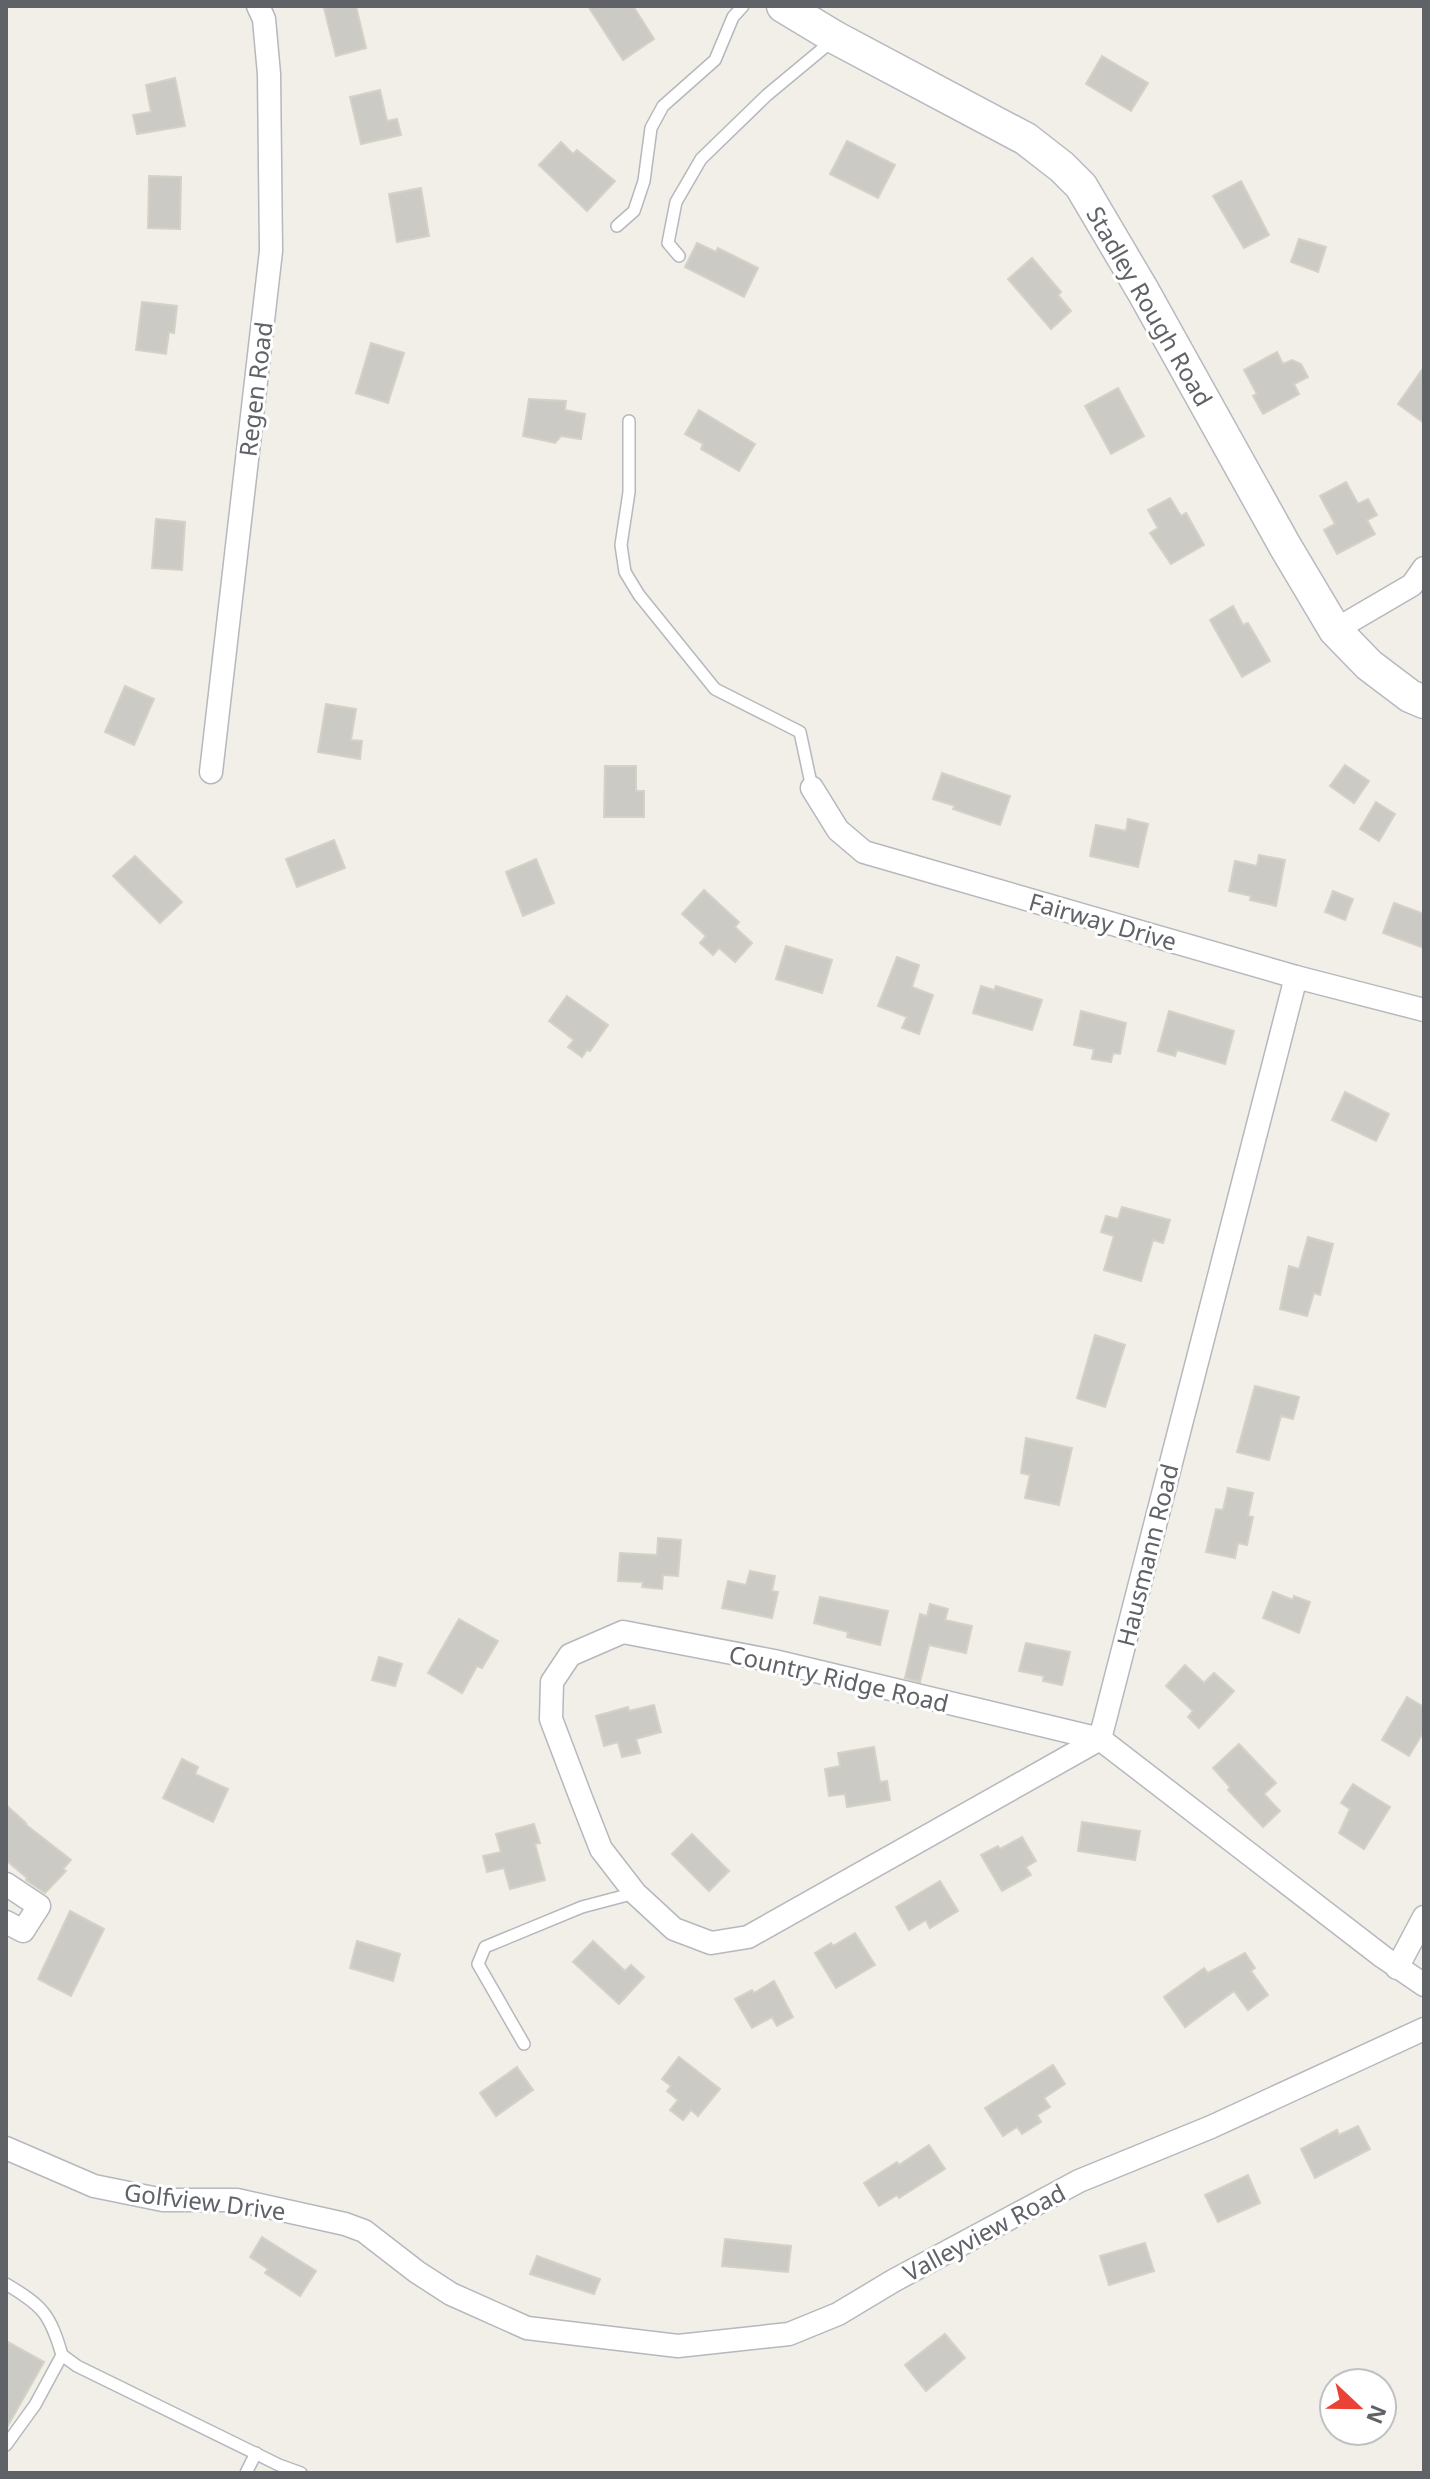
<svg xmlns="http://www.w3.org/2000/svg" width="1430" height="2479" viewBox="0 0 1430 2479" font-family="'Noto Sans',sans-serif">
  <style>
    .building { fill: #cccac5; stroke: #d6d1c6; stroke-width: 2 }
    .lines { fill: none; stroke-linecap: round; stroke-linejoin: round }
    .service-casing { stroke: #b5b8bc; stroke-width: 14 }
    .minor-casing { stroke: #b5b8bc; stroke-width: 25 }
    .secondary-casing { stroke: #b6babf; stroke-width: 35 }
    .service { stroke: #fff; stroke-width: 11 }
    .minor { stroke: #fff; stroke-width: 22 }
    .secondary { stroke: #fff; stroke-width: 32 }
    .labels { text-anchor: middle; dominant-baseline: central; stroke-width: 6; stroke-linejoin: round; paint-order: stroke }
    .street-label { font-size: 24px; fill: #5f6368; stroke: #fff }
  </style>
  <rect width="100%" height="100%" fill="#f1efe8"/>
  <!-- building -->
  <g class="building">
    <polygon points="333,6 356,6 366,48 336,56 324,8"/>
    <polygon points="588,6 633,6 654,39 623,60"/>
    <polygon points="1102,56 1148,83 1131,111 1086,84"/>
    <polygon points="175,78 185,126 137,134 133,115 151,112 146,85"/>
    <polygon points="380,90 387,121 397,119 401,135 361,144 350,97"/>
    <polygon points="847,141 895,165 878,198 830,174"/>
    <polygon points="561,142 573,154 577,150 615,181 587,211 539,165"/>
    <polygon points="149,176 181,177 180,229 148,228"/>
    <polygon points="1241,181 1269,235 1244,248 1213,196"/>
    <polygon points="421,188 429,236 397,242 389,194"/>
    <polygon points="1299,239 1326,247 1318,272 1291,262"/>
    <polygon points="697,243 716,252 718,248 758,268 744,297 685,267"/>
    <polygon points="1032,258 1061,292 1058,295 1071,311 1051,329 1008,279"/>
    <polygon points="142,302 177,306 174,333 169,332 166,354 136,350"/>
    <polygon points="371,343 404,353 388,403 356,393"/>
    <polygon points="1277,352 1283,364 1292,360 1301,364 1308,377 1294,384 1299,394 1263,414 1253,396 1257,394 1244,370"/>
    <polygon points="1424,367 1424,423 1398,404"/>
    <polygon points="1118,388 1144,436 1111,454 1085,406"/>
    <polygon points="529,399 566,401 565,410 585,414 581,439 561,436 555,443 523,436"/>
    <polygon points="699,410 755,444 739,471 701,449 703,444 685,434"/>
    <polygon points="1346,482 1358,504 1368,499 1377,515 1367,520 1375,534 1337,554 1324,530 1335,524 1320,496"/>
    <polygon points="1170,498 1181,516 1186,513 1204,545 1171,564 1150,533 1158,528 1148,510"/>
    <polygon points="156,519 185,522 182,570 152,568"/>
    <polygon points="1233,606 1243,625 1248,623 1270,661 1242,677 1210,620"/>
    <polygon points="125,686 154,699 134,745 105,732"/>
    <polygon points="326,704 356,709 351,740 362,741 360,759 318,752"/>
    <polygon points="1345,765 1369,781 1354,803 1330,786"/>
    <polygon points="605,766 636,766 636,791 644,791 644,817 604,817"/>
    <polygon points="942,773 1010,796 1000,825 953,809 955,806 933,799"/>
    <polygon points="1376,802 1395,814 1379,841 1360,829"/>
    <polygon points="1128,819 1148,824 1138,867 1090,856 1096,825 1126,831"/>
    <polygon points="334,840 345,868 297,887 286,859"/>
    <polygon points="1259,855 1285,860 1276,906 1250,900 1251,896 1229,891 1235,861 1257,866"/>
    <polygon points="135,856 182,902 160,923 113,876"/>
    <polygon points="536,859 554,903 523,916 506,872"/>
    <polygon points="704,890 739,922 735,927 752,943 735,962 719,948 713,955 700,943 706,936 682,914"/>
    <polygon points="1333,891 1353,899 1345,920 1325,912"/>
    <polygon points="1394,903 1424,914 1424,948 1383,933"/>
    <polygon points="786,946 832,960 822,993 776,979"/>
    <polygon points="897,957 919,965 912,987 933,995 919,1034 902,1028 907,1017 878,1006"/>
    <polygon points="981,986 994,990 996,986 1042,1000 1032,1030 973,1013"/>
    <polygon points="567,996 608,1025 590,1051 587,1050 582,1057 568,1047 574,1040 549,1021"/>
    <polygon points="1081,1011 1126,1023 1120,1054 1113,1053 1111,1062 1092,1059 1094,1049 1074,1045"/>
    <polygon points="1169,1011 1234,1031 1225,1064 1177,1050 1175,1056 1158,1051"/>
    <polygon points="1345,1092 1389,1114 1376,1141 1332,1120"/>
    <polygon points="1122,1207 1170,1220 1163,1243 1153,1240 1141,1281 1104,1270 1114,1236 1101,1232 1106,1216 1118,1219"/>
    <polygon points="1308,1237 1333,1244 1320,1295 1314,1293 1307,1316 1280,1309 1289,1266 1299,1269"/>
    <polygon points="1095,1335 1125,1345 1105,1407 1077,1398"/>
    <polygon points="1255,1386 1299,1397 1293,1419 1281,1416 1269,1460 1237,1452"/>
    <polygon points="1026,1438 1072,1448 1059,1505 1025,1498 1030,1475 1021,1473"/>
    <polygon points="1228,1488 1253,1493 1248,1516 1253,1517 1247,1545 1238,1543 1235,1558 1206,1552 1216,1509 1223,1510"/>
    <polygon points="658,1538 681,1540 678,1576 663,1575 662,1589 642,1587 643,1582 618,1581 620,1553 657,1555"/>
    <polygon points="750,1571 775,1576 772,1591 778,1592 772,1618 722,1608 728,1581 746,1585"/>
    <polygon points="1273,1592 1293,1600 1294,1596 1310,1602 1299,1633 1263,1618"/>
    <polygon points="820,1597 888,1611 880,1645 847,1637 848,1632 814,1623"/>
    <polygon points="930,1604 948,1609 945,1620 972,1626 966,1653 929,1645 920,1682 905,1678 920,1614 927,1616"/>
    <polygon points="459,1619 498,1641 482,1668 477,1666 462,1693 428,1673"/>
    <polygon points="1026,1643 1070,1652 1062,1685 1043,1681 1044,1676 1019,1671"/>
    <polygon points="379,1657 402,1664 395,1686 372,1680"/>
    <polygon points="1185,1665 1204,1683 1214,1673 1234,1691 1199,1728 1188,1717 1193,1711 1166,1686"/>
    <polygon points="1407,1697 1424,1707 1424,1731 1409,1756 1382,1740"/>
    <polygon points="654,1705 661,1732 636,1739 640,1753 622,1757 618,1742 604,1746 596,1716 628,1707 629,1711"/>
    <polygon points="1239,1744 1276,1783 1264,1794 1280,1811 1263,1827 1228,1790 1230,1787 1213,1768"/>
    <polygon points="874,1747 880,1782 887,1781 890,1800 847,1807 845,1794 829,1796 825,1769 840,1766 838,1753"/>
    <polygon points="182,1759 198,1767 195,1774 228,1789 213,1822 163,1798"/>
    <polygon points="1353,1784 1390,1807 1364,1849 1339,1833 1350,1809 1341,1803"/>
    <polygon points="6,1805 26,1823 25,1824 71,1860 63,1869 66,1871 45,1893 26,1880 27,1878 6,1860"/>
    <polygon points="1082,1822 1140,1831 1135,1860 1078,1851"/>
    <polygon points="534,1824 540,1843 535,1844 545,1880 510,1889 504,1868 487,1872 483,1856 501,1852 496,1834"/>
    <polygon points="692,1834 729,1871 709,1891 672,1854"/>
    <polygon points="1022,1837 1036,1861 1026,1867 1031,1875 1002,1891 981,1855 998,1846 1000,1849"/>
    <polygon points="940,1881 958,1911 930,1928 926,1920 909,1930 896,1907"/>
    <polygon points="70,1911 104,1929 71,1996 38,1979"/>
    <polygon points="855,1933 875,1965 836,1988 815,1953 831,1943 833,1946"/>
    <polygon points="357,1941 400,1954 393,1981 350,1968"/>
    <polygon points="593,1941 625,1971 631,1965 644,1977 619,2004 573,1962"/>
    <polygon points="1245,1953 1255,1968 1251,1971 1268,1995 1248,2010 1234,1991 1185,2027 1164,1997 1204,1968 1208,1973"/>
    <polygon points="774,1981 793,2017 777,2026 772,2017 752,2028 735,1999 752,1990 754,1993"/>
    <polygon points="679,2057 720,2089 698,2116 691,2110 683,2120 670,2110 678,2100 667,2091 671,2086 662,2079"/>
    <polygon points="1053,2065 1065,2084 1044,2098 1050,2107 1037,2115 1041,2122 1022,2134 1017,2127 1003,2136 985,2108"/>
    <polygon points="517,2067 533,2090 496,2116 480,2093"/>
    <polygon points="1358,2126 1370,2149 1315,2178 1301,2149 1337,2130 1339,2135"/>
    <polygon points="929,2145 945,2169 899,2198 897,2195 879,2206 864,2183 897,2162 899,2165"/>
    <polygon points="1248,2175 1260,2203 1218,2222 1205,2195"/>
    <polygon points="262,2237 316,2271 300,2296 265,2273 268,2269 250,2257"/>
    <polygon points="725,2239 791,2246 788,2272 722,2266"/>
    <polygon points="1145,2243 1154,2271 1109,2285 1100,2256"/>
    <polygon points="537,2256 600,2279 594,2294 530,2274"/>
    <polygon points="945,2334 965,2358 926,2391 905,2365"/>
    <polygon points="6,2341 44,2362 6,2429"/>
  </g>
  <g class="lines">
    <!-- service casing -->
    <g class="service-casing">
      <g id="service">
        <polyline points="617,226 634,211 644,181 651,128 663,106 715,60 733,17 743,6"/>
        <polyline points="679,256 668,243 676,202 701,159 767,95 832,41"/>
        <polyline points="629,421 629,492 621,545 625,572 639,595 715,689 800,732 812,788"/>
        <polyline points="524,2044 478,1964 485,1947 582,1907 635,1893"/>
        <path d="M6,2284C43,2306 50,2314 62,2355"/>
        <polyline points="6,2445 35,2405 62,2355 77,2366 279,2465 301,2473"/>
        <polyline points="246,2473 256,2453"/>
      </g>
    </g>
    <!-- minor casing -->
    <g class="minor-casing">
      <g id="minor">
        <polyline points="1335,630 1412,585 1424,568"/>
        <polyline points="211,772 271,251 269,74 264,19 258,6"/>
        <polyline points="812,788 838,830 864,852 1296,977 1424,1010"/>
        <polyline points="1296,977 1100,1739 1383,1957 1424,1985"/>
        <polygon points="623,1632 774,1661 1100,1739 748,1937 711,1943 674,1929 635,1893 601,1849 581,1798 551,1719 552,1682 570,1655"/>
        <polyline points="6,1884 39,1906 23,1931 6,1922"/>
        <polyline points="1397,1968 1424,1917"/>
        <polyline points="6,2148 94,2186 163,2200 237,2200 345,2224 364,2231 417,2272 451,2294 527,2328 678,2346 789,2334 838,2314 893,2281 1079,2181 1211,2127 1424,2029"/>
      </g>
    </g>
    <!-- secondary casing -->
    <g class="secondary-casing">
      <polyline id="secondary" points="783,6 836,38 1026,139 1062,167 1081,186 1143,291 1285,546 1335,630 1369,665 1410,696 1424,702"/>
    </g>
    <!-- service -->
    <use href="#service" class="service"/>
    <!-- minor -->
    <use href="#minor" class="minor"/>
    <!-- secondary -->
    <use href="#secondary" class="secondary"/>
  </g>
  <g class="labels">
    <!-- street labels -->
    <g class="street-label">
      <text transform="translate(1150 306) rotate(60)">Stadley Rough Road</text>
      <text transform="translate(255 389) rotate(-83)">Regen Road</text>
      <text transform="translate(1103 921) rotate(16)">Fairway Drive</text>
      <text transform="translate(1147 1555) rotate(-76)">Hausmann Road</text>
      <text transform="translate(839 1678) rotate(13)">Country Ridge Road</text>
      <text transform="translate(205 2201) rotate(7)">Golfview Drive</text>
      <text transform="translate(984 2232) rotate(-28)">Valleyview Road</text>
    </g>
  </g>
  <!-- border -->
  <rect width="1430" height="2479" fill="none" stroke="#5f6368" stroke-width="16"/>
  <!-- north arrow -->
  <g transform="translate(1358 2407) rotate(112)"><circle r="38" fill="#ffffff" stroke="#bfc1c3" stroke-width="2"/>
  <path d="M0-6L14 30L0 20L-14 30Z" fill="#ea4335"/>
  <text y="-12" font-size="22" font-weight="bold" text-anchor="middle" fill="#5f6368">N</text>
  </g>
</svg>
